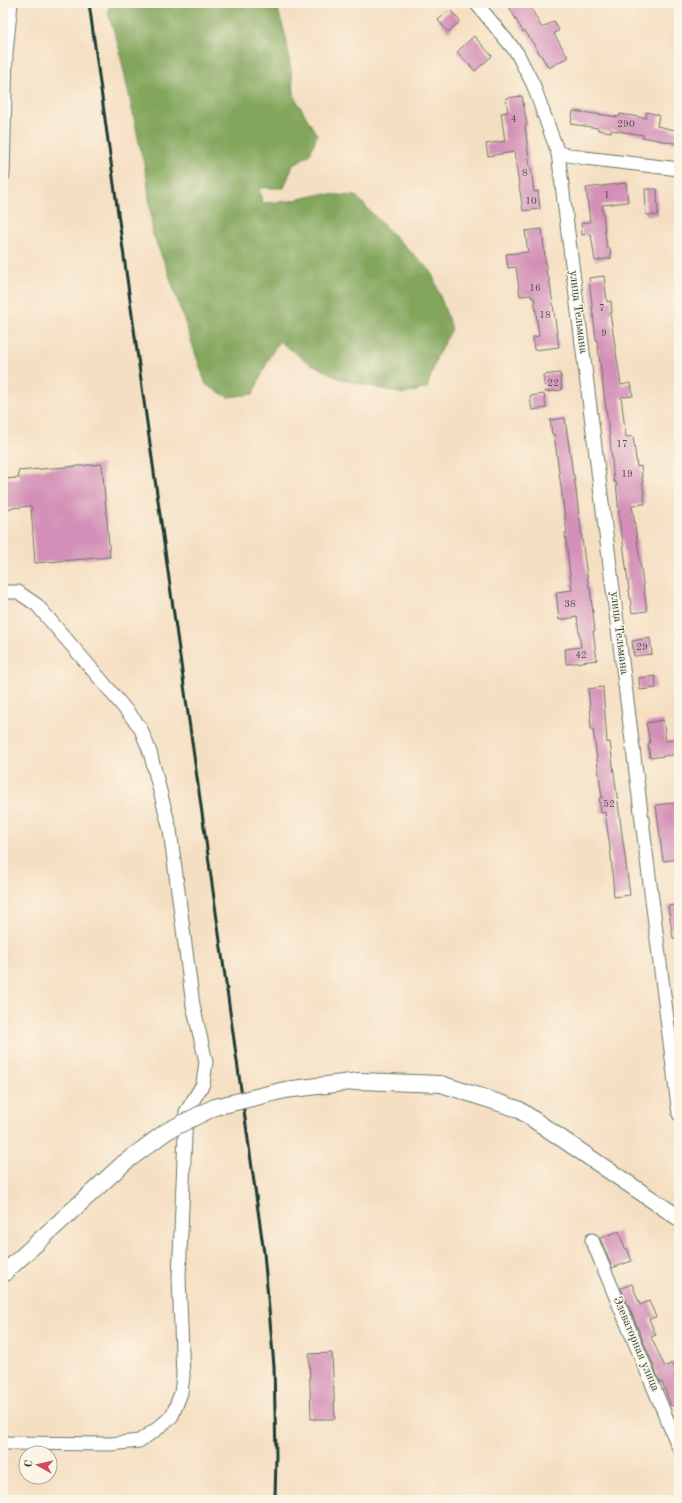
<svg xmlns="http://www.w3.org/2000/svg" width="682" height="1503" viewBox="0 0 682 1503" font-family="'Old Standard TT',serif">
  <style>
    .forest { fill: #82a65c; stroke: #507248 }
    .building { fill: #d38fb7 }
    .lines { fill: none; stroke-linecap: round; stroke-linejoin: round }
    .minor-casing { stroke: #6a7666; stroke-width: 15 }
    .tertiary-casing { stroke: #6a7666; stroke-width: 18 }
    .minor { stroke: #fff; stroke-width: 13 }
    .tertiary { stroke: #fff; stroke-width: 16 }
    .rail { stroke: #1f3d34; stroke-width: 3 }
    .tertiary-bridge-casing { stroke: #6a7666; stroke-width: 18; stroke-linecap: butt }
    .tertiary-bridge { stroke: #fff; stroke-width: 16 }
    .labels { text-anchor: middle; dominant-baseline: central; stroke-width: 3; stroke-linejoin: round; paint-order: stroke }
    .number-label { font-size: 10px; fill: #4c5255 }
    .street-label { font-size: 12px; fill: #1f3d34; stroke: #fcf5e5 }
  </style>
  <rect width="100%" height="100%" fill="#fcf5e5"/>
  <filter id="ink" filterUnits="userSpaceOnUse"><feTurbulence type="fractalNoise" baseFrequency=".025" numOctaves="2"/><feDisplacementMap in="SourceGraphic" scale="8" xChannelSelector="R" yChannelSelector="G"/><feConvolveMatrix kernelMatrix="1 2 1 2 8 2 1 2 1" color-interpolation-filters="sRGB"/></filter>
  <filter id="wash" filterUnits="userSpaceOnUse"><feTurbulence type="fractalNoise" baseFrequency=".012" numOctaves="4" result="noise"/><feDisplacementMap in="SourceGraphic" scale="16" xChannelSelector="R" yChannelSelector="G"/><feGaussianBlur stdDeviation="0.9" result="paint"/><feColorMatrix in="noise" values="0 0 0 0 0 0 0 0 0 0 0 0 0 0 0 0 0 1.4 0 .05"/><feComposite in="paint" operator="in"/></filter>
  <g filter="url(#wash)">
    <rect width="100%" height="100%" fill="#f5dfc2"/>
    <!-- forest -->
    <polygon class="forest" points="110,3 276,3 286,37 295,98 317,135 310,154 293,165 284,188 259,188 262,203 289,201 322,194 356,196 385,227 431,271 452,329 437,356 427,388 404,394 340,379 306,361 279,341 269,358 253,394 228,397 206,385 167,269 153,235 147,179 118,44 108,13"/>
    <g id="blocks">
      <!-- building -->
      <g class="building">
        <polygon points="507,3 528,3 542,28 554,21 559,30 554,34 568,57 549,68 525,31 523,32"/>
        <polygon points="450,10 460,21 448,32 438,20"/>
        <polygon points="474,36 492,56 475,71 457,52"/>
        <polygon points="522,96 527,125 525,126 530,167 531,167 534,192 538,191 540,209 523,211 514,152 488,156 486,144 505,141 501,113 508,112 506,98"/>
        <polygon points="573,111 619,117 620,114 646,118 647,112 659,115 657,126 679,131 679,144 642,137 643,135 611,130 611,132 598,130 598,128 571,124"/>
        <polygon points="626,183 628,202 602,205 607,248 610,248 611,258 595,261 591,234 582,235 581,223 590,222 586,188"/>
        <polygon points="645,189 657,189 658,215 646,215"/>
        <polygon points="542,229 547,277 549,277 559,347 534,350 533,337 539,336 534,298 532,298 531,295 520,296 516,267 508,268 506,254 528,252 525,231"/>
        <polygon points="604,276 607,302 611,301 612,313 610,313 621,385 631,383 633,396 621,397 626,437 633,436 637,467 641,466 645,504 632,505 647,611 632,613 622,535 621,535 616,482 614,482 610,439 597,340 596,340 589,278"/>
        <polygon points="560,373 562,390 545,392 543,375"/>
        <polygon points="544,394 546,408 532,410 530,396"/>
        <polygon points="565,418 573,475 574,475 585,562 589,588 590,588 595,631 593,631 597,660 566,664 565,649 581,647 577,617 559,620 556,592 572,590 565,533 567,533 554,434 552,434 550,420"/>
        <polygon points="102,464 110,557 35,563 31,506 3,509 3,479 19,478 18,471"/>
        <polygon points="650,638 652,654 634,656 632,641"/>
        <polygon points="655,676 656,688 640,690 639,678"/>
        <polygon points="603,687 607,743 610,742 630,895 614,897 611,856 605,812 601,813 599,798 602,798 593,729 591,729 590,718 591,717 588,689"/>
        <polygon points="663,720 666,741 679,739 679,754 650,758 648,743 650,743 646,723"/>
        <polygon points="674,803 674,806 679,805 679,859 663,861 656,805"/>
        <polygon points="679,904 679,938 673,938 668,906"/>
        <polygon points="619,1231 625,1249 627,1248 632,1261 612,1268 600,1238"/>
        <polygon points="632,1284 640,1305 649,1301 656,1317 649,1319 656,1335 651,1337 665,1367 672,1363 678,1375 674,1376 679,1390 679,1403 671,1406 662,1382 660,1382 621,1288"/>
        <polygon points="332,1353 335,1419 311,1419 309,1354"/>
      </g>
    </g>
  </g>
  <g filter="url(#ink)">
    <use href="#blocks" fill-opacity="0" stroke="#6a7666" stroke-width="1"/>
    <g class="lines">
      <!-- minor casing -->
      <g class="minor-casing">
        <g id="minor">
          <polyline points="476,3 517,53 533,84 558,153 585,158 679,169"/>
          <polyline points="558,153 679,1114"/>
          <polyline points="3,175 6,52 11,3"/>
          <polyline points="3,592 18,592 37,605 102,681 140,727 150,752 170,830 193,1005 206,1062 203,1084 186,1112 179,1278 183,1376 181,1393 172,1416 157,1429 139,1441 111,1444 3,1443"/>
          <polyline points="592,1240 679,1448"/>
        </g>
      </g>
      <!-- tertiary casing -->
      <g class="tertiary-casing">
        <g id="tertiary">
          <polyline points="441,1084 518,1109 679,1218"/>
          <polyline points="3,1274 124,1163"/>
        </g>
      </g>
      <!-- minor -->
      <use href="#minor" class="minor"/>
      <!-- tertiary -->
      <use href="#tertiary" class="tertiary"/>
      <!-- rail -->
      <polyline class="rail" points="89,3 141,380 264,1253 274,1366 276,1456 275,1500"/>
      <!-- tertiary-bridge casing -->
      <g class="tertiary-bridge-casing">
        <polyline id="tertiary-bridge" points="124,1163 167,1131 215,1107 285,1090 359,1081 441,1084"/>
      </g>
      <!-- tertiary-bridge -->
      <use href="#tertiary-bridge" class="tertiary-bridge"/>
    </g>
  </g>
  <g class="labels">
    <!-- number labels -->
    <g class="number-label">
      <text x="514" y="119">4</text>
      <text x="626" y="124">290</text>
      <text x="525" y="173">8</text>
      <text x="607" y="195">1</text>
      <text x="531" y="201">10</text>
      <text x="535" y="288">16</text>
      <text x="602" y="308">7</text>
      <text x="545" y="315">18</text>
      <text x="604" y="333">9</text>
      <text x="553" y="383">22</text>
      <text x="622" y="444">17</text>
      <text x="627" y="474">19</text>
      <text x="570" y="604">38</text>
      <text x="642" y="647">29</text>
      <text x="581" y="655">42</text>
      <text x="609" y="804">52</text>
    </g>
    <!-- street labels -->
    <g class="street-label">
      <text transform="translate(578 312) rotate(83)">улица Тельмана</text>
      <text transform="translate(619 633) rotate(83)">улица Тельмана</text>
      <text transform="translate(636 1344) rotate(67)">Элеваторная улица</text>
    </g>
  </g>
  <!-- margin -->
  <rect width="682" height="1503" fill="none" stroke="#fcf5e5" stroke-width="16"/>
  <!-- north arrow -->
  <g transform="translate(38 1465) rotate(278)"><circle r="19" fill="#fcf5e5" stroke="#a4ab9e"/>
  <path d="M0-3L7 15L0 10L-7 15Z" fill="#d1495b"/>
  <text y="-6" font-size="11" font-weight="bold" text-anchor="middle" fill="#1f3d34">С</text>
  </g>
</svg>
